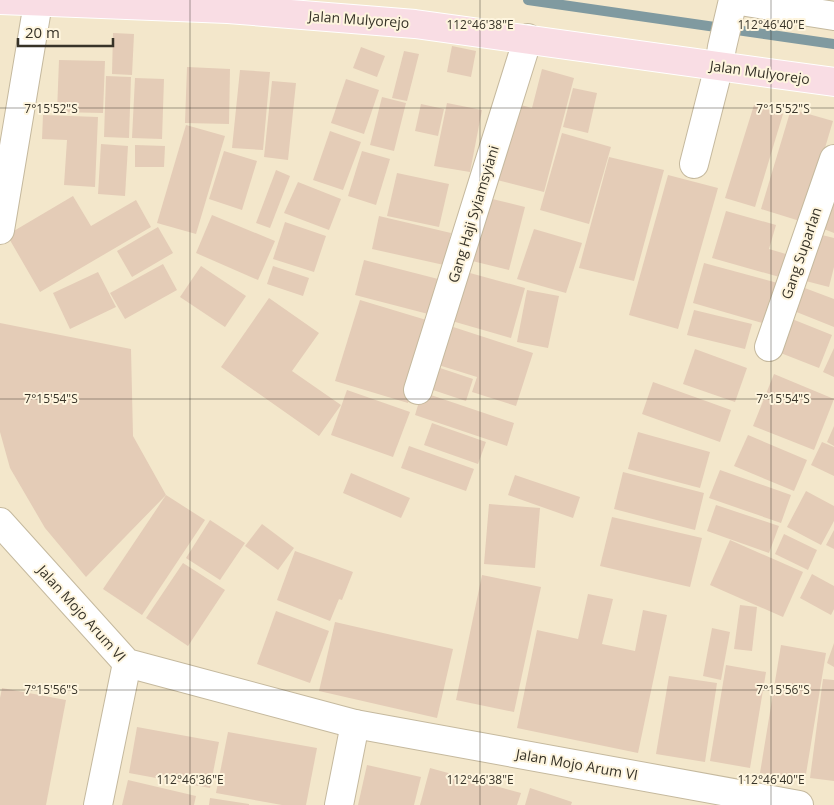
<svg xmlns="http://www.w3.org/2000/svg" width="834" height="805" viewBox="0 0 834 805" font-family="'Open Sans',sans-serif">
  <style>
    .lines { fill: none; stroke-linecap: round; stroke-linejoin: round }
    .stream { stroke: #809aa0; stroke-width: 10 }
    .building { fill: #e4ccb7 }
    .minor-casing { stroke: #c5b99e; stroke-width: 30 }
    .major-casing { stroke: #fff; stroke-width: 30 }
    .minor { stroke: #fff; stroke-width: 28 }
    .major { stroke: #f9dde4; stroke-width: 28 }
    .ticks { fill: none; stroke: #373328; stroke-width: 1; stroke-opacity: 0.45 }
    .labels { text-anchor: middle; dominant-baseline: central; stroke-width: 4; stroke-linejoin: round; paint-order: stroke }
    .street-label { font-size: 14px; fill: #373328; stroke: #fef5de }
    .ticks-label { font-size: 12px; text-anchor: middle; fill: #373328; stroke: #fef5de; stroke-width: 4; stroke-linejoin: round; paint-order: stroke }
  </style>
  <rect width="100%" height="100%" fill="#f3e7cb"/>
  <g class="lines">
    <!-- stream -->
    <polyline class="stream" points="528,0 834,44"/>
  </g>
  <!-- building -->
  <g class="building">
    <polygon points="113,33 134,34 132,75 112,74"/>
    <polygon points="452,46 476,51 471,77 447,72"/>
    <polygon points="361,47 385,56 377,77 353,68"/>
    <polygon points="404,51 419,54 407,101 392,98"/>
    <polygon points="59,60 105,61 103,113 57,112"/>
    <polygon points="187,67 230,69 229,124 185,123"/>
    <polygon points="542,69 574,78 544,192 489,178 509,102 532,108"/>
    <polygon points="240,70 270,72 263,150 232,148"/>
    <polygon points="106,76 131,77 129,138 104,137"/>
    <polygon points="135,78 164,79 162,139 132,138"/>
    <polygon points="346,79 379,90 364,134 331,123"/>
    <polygon points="272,81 296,83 288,160 264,157"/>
    <polygon points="573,88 597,93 588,133 563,127"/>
    <polygon points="382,97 406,103 394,151 370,145"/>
    <polygon points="447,103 482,110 470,172 434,166"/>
    <polygon points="421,104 444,109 438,136 415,131"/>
    <polygon points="754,105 783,114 755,207 725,198"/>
    <polygon points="791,109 833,121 803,222 761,209"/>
    <polygon points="43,115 98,117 95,187 64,185 67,140 42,139"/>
    <polygon points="186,125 225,136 196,234 157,223"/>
    <polygon points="330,131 361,142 343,190 313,180"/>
    <polygon points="562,133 611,147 589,224 540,210"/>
    <polygon points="101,144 128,146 125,196 98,194"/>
    <polygon points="135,145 165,146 164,167 135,167"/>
    <polygon points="224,151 257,161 242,210 209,199"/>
    <polygon points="362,151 390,159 376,205 348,196"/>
    <polygon points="609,157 664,170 634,281 579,268"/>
    <polygon points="276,170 290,176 270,228 256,223"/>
    <polygon points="397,173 449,184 439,227 387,216"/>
    <polygon points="668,175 718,188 678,329 629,315"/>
    <polygon points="834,180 834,233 816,226"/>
    <polygon points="298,182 341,199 329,230 284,213"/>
    <polygon points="73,196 91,226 136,200 151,227 40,292 7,235"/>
    <polygon points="480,196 525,207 509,270 464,259"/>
    <polygon points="726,211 776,225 769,249 796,257 790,280 712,258"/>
    <polygon points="212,215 275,241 258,280 196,253"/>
    <polygon points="379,216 451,233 444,265 372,249"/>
    <polygon points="285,222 326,236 314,272 273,259"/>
    <polygon points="158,227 173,253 132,277 117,251"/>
    <polygon points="534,229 582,243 566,293 517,279"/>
    <polygon points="810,232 834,238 834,267 829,287 798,279"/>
    <polygon points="364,260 442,280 432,315 355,295"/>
    <polygon points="704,263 785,285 773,326 693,303"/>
    <polygon points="163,264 177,290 125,319 110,293"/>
    <polygon points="201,266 246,296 225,327 180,297"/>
    <polygon points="273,266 309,278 303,296 267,284"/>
    <polygon points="459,270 525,288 511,338 445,319"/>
    <polygon points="98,272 116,307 70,329 53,293"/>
    <polygon points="794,284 834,299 834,327 784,307"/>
    <polygon points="527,290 559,296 548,348 517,342"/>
    <polygon points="269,298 319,333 292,371 341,405 319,436 221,367"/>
    <polygon points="360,300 433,322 408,403 335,381"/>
    <polygon points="694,310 752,324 745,349 687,335"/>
    <polygon points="787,317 832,335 819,368 773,350"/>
    <polygon points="0,323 131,349 133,436 166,495 86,577 45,528 10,468 0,432"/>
    <polygon points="444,324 533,353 516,406 472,392 477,377 432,363"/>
    <polygon points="834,348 834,377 823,372"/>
    <polygon points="695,349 747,368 735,402 683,384"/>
    <polygon points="431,365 473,379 466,401 424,387"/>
    <polygon points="774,374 834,399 814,450 753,426"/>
    <polygon points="653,382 731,410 720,442 642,414"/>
    <polygon points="347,390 410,412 393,457 331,435"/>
    <polygon points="422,392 514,423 507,446 415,415"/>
    <polygon points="432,423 486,442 478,464 424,445"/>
    <polygon points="834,426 834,446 827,442"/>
    <polygon points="638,432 710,452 700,488 628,469"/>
    <polygon points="748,435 807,460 794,491 734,466"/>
    <polygon points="822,442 834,447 834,476 811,465"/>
    <polygon points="409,446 474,469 466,491 401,468"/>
    <polygon points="720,470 791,495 781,523 709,498"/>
    <polygon points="623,472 704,493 695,530 614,509"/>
    <polygon points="351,473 410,498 401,518 343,493"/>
    <polygon points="515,475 580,497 573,518 508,495"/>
    <polygon points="806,491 834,506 834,521 821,545 787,527"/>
    <polygon points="166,495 205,520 142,615 103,589"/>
    <polygon points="489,504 540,508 535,568 484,564"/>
    <polygon points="716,505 779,526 769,553 707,531"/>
    <polygon points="612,517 702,538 690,587 600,566"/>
    <polygon points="210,520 245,543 220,580 186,558"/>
    <polygon points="262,524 294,548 278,570 245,546"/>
    <polygon points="834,530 834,549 826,545"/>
    <polygon points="784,534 817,550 808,570 775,554"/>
    <polygon points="730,540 803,572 783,617 710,585"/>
    <polygon points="295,551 353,572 342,600 333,597 339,599 330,621 277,600"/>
    <polygon points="183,563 225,590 188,646 146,618"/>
    <polygon points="812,574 834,586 834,609 831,615 800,598"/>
    <polygon points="482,575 541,587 514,712 456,700"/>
    <polygon points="588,594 613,599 602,644 635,651 643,610 667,615 638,753 517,728 537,630 578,639"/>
    <polygon points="740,605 757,607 752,651 734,649"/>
    <polygon points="276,611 329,631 310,683 257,664"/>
    <polygon points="335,622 453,649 437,718 319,691"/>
    <polygon points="712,628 730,632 721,680 703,676"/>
    <polygon points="834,643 834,667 827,663"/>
    <polygon points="781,645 826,653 805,780 760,773"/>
    <polygon points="726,665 766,672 750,768 710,761"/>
    <polygon points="669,676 717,683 705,762 656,754"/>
    <polygon points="823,679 834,680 834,781 810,778"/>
    <polygon points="2,688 66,700 46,805 0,805 0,698"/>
    <polygon points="137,727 219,742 210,788 129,773"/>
    <polygon points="228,732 317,748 306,805 282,805 216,793"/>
    <polygon points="367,765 421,777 414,805 358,805"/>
    <polygon points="430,768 521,793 517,805 420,805"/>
    <polygon points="128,780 196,796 194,805 122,805"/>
    <polygon points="530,788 572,802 571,805 525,805"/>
    <polygon points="210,798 249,804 249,805 209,805"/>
  </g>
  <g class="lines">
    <!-- minor casing -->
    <g class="minor-casing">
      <g id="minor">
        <polyline points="734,0 834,16"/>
        <polyline points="694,164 719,66 722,47 733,0"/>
        <polyline points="0,230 38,3"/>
        <polyline points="769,347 834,159"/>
        <polyline points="418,390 528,38"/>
        <polyline points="0,522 127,663 355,724 799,805"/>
        <polyline points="98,805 127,663"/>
        <polyline points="339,805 355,724"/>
      </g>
    </g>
    <!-- major casing -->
    <g class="major-casing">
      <polyline id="major" points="0,0 228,9 415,24 834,82"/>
    </g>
    <!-- minor -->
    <use href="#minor" class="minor"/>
    <!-- major -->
    <use href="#major" class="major"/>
  </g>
  <!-- ticks -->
  <path class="ticks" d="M190,0V805M480,0V805M771,0V805M0,108H834M0,399H834M0,690H834"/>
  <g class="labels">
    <!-- street labels -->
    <g class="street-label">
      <text transform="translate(359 19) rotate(4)">Jalan Mulyorejo</text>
      <text transform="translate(760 72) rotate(8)">Jalan Mulyorejo</text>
      <text transform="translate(473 214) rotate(-73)">Gang Haji Syiamsyiani</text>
      <text transform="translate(801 253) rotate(-71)">Gang Suparlan</text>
      <text transform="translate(82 613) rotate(48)">Jalan Mojo Arum VI</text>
      <text transform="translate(577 764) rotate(10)">Jalan Mojo Arum VI</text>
    </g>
  </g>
  <g class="ticks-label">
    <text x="480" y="29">112°46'38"E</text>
    <text x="771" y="29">112°46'40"E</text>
    <text x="51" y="113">7°15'52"S</text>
    <text x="783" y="113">7°15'52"S</text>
    <text x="51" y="403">7°15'54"S</text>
    <text x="783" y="403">7°15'54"S</text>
    <text x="51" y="694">7°15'56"S</text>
    <text x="783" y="694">7°15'56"S</text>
    <text x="190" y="784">112°46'36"E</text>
    <text x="480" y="784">112°46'38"E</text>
    <text x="771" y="784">112°46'40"E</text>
  </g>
  <!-- scale -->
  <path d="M18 38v8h95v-8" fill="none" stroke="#373328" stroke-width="2.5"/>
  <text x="25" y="38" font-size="15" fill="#373328" stroke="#fef5de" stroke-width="4" paint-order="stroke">20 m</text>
</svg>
